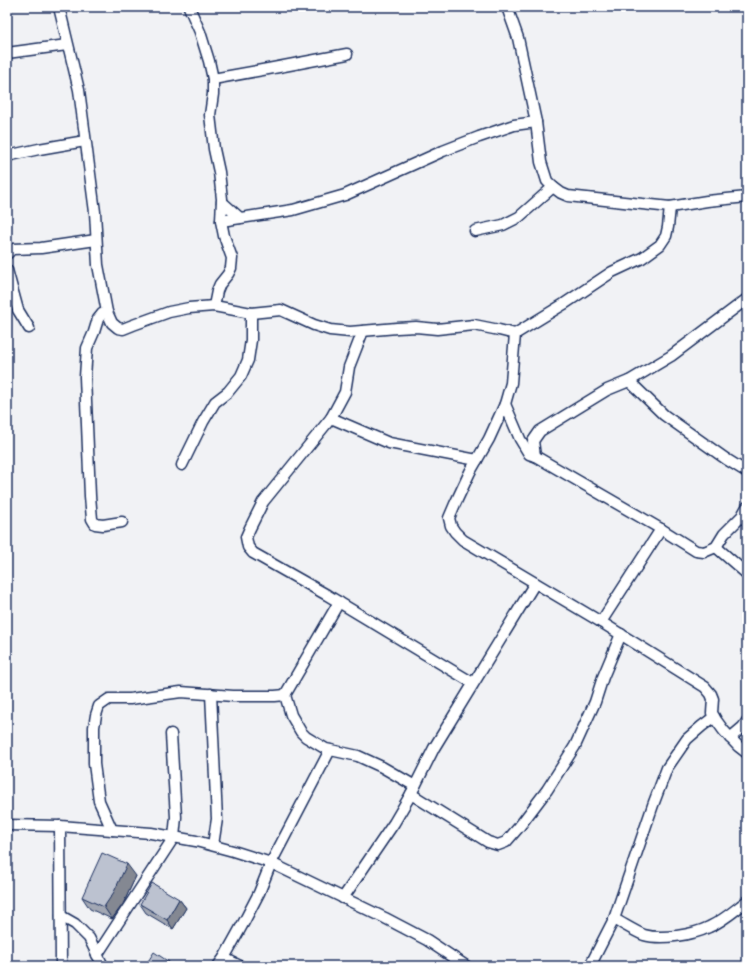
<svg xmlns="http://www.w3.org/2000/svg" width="754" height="973" viewBox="0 0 754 973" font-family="Caveat,sans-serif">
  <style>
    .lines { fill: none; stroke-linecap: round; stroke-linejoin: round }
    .minor-casing { stroke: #1b2f5e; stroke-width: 13 }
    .minor { stroke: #fff; stroke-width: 10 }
    .wall { fill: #a2a7b3; stroke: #1b2f5e }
    .shaded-wall { fill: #848892; stroke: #1b2f5e }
    .building { fill: #bcc2d0; stroke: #1b2f5e }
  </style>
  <rect width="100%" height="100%" fill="#f1f2f5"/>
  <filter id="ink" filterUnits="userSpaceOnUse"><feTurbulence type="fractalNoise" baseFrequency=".025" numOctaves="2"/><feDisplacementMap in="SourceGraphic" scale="8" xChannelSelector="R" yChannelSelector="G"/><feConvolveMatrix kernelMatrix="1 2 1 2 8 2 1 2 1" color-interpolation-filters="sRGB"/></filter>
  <g filter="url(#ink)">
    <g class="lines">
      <!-- minor casing -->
      <g class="minor-casing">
        <g id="minor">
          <polyline points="59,7 79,90 95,212 98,265 107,312 112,323 118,328 123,329 133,325 169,312 189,308 214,306 251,313 281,310 314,325 330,330 350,332 397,328 416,327 437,329 474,325 499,330 515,334"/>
          <polyline points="189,7 200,32 209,61 213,79 213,94 210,115 214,149 219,172 222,199 221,221 224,236 232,258 231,268 228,274 220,284 217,291 214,306"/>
          <polyline points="507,7 518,38 536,122 541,162 547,181 553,187 561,193 568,196 670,207 707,201 747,197"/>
          <polyline points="7,53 67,45"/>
          <polyline points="213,79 268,69 347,54"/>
          <polyline points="7,156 39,149 85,141"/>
          <polyline points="222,202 240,218"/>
          <polyline points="670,207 668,227 666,236 660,245 642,258 612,272 564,304 515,334 511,383 505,404 489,439 470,472 455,504 449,518 451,526 455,532 463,540 601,622 705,687 711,694 713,699 712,713 716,720 724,731 738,746 747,753"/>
          <polyline points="221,221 293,210 345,195 443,151 479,137 514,125 536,122"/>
          <polyline points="475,231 503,225 519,217 553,187"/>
          <polyline points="7,254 12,249 41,248 96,240"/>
          <polyline points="7,270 18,310 29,328"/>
          <polyline points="107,312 102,314 98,319 94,332 87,348 85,377 90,496 92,519 95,524 103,525 122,522"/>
          <polyline points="363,331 349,367 345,392 331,418 263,502 250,528 246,537 248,547 253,553 327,595 473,683"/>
          <polyline points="629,381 664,415 726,459 747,472"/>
          <polyline points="505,404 520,439 529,454 535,456 661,529 696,551 704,552 716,547 724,534 742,516 747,507"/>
          <polyline points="331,418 389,443 477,460"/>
          <polyline points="535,456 533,441 540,431 607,390 629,381 671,356 747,299"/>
          <polyline points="182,465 203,422 215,402 228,392 241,376 248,360 251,340 251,313"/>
          <polyline points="716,547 747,574"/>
          <polyline points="601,622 661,529"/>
          <polyline points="211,694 217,819 213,845"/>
          <polyline points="285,695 291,715 301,732 306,737 326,749 358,756 382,767 415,786"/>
          <polyline points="285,695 339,602"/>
          <polyline points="730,738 743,727 747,721"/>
          <polyline points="411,794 488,842 498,845 506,842 519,827 547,790 575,746 595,702 603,677 621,634"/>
          <polyline points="7,825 60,826 151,833 196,841 233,851 271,863 385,918 427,940 466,966"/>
          <polyline points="60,826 61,966"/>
          <polyline points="112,830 99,801 94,764 94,727 96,715 99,706 109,699 130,699 181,692 233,696 275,696 285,695"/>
          <polyline points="343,898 394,823 411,794 434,748 535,583"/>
          <polyline points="61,916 75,924 89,938 103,966"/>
          <path d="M614,919C622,923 636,932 644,935C661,940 693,935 709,927C723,921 735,910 747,901"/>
          <polyline points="97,955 174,837 176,817 171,734"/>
          <polyline points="224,958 240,966"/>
          <polyline points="218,966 224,958 245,920 259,893 271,863 330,750"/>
          <polyline points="590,966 614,919 653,805 667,768 687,739 702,726 714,717"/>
        </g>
      </g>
      <!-- minor -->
      <use href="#minor" class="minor"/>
    </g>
    <!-- wall -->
    <g class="wall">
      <polygon points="136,876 123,904 112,919 90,909 82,897"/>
      <polygon points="179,899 186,908 173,929 146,913 140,904"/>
    </g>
    <!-- shaded-wall -->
    <g class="shaded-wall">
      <polygon points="127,864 136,876 123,904 112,919 104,907"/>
      <polygon points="179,899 186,908 173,929 167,920"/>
      <polygon points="169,962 172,966 166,966"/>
    </g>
    <!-- building -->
    <g class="building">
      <polygon points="102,853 127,864 114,892 104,907 82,897"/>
      <polygon points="152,883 179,899 167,920 140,904"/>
      <polygon points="154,952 169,962 166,966 145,966"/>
    </g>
  </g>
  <!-- margin -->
  <rect width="754" height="973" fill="none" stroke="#fff" stroke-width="24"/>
  <rect x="12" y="12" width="730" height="949" fill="none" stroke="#1b2f5e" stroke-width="1.5" filter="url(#ink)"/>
</svg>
